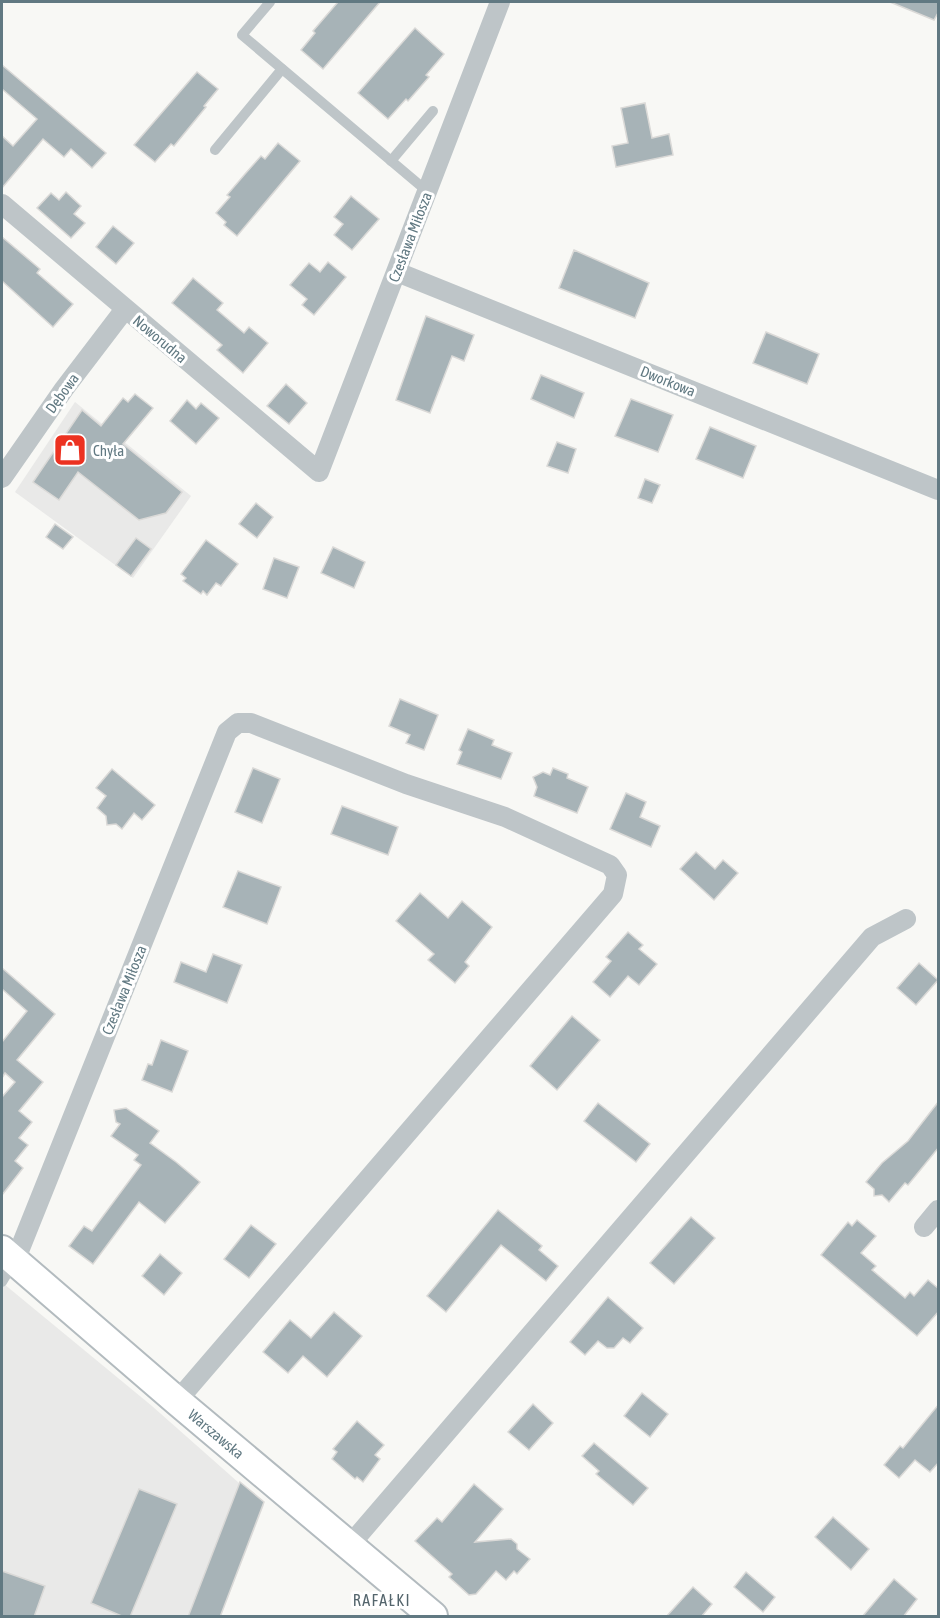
<svg xmlns="http://www.w3.org/2000/svg" width="940" height="1618" viewBox="0 0 940 1618" font-family="'Asap Condensed',sans-serif">
  <style>
    .built { fill: #e9e9e8 }
    .building { fill: #a7b3b7; stroke: #dad9d7; stroke-width: 1.5 }
    .lines { fill: none; stroke-linecap: round; stroke-linejoin: round }
    .secondary-casing { stroke: #b3bbbf; stroke-width: 32 }
    .lane { stroke: #bec5c8; stroke-width: 10 }
    .street { stroke: #bec5c8; stroke-width: 20 }
    .secondary { stroke: #fff; stroke-width: 28 }
    .labels { text-anchor: middle; dominant-baseline: central; stroke-width: 6; stroke-linejoin: round; paint-order: stroke }
    .street-label { font-size: 15px; fill: #617982; stroke: #fff }
    .poi-label { font-size: 15px; fill: #617982; stroke: #fff; text-anchor: start }
    .neighbourhood-label { font-size: 16px; letter-spacing: 1.5px; fill: #54656c; stroke: #fff }
  </style>
  <rect width="100%" height="100%" fill="#f8f8f5"/>
  <!-- built -->
  <g class="built">
    <polygon points="75,402 191,496 133,578 15,492"/>
    <polygon points="4,1284 152,1406 264,1505 221,1616 2,1616 2,1291"/>
  </g>
  <!-- building -->
  <g class="building">
    <polygon points="338,2 380,2 323,69 301,50 315,33 313,31"/>
    <polygon points="890,2 939,2 939,11 934,20"/>
    <polygon points="415,28 444,54 426,75 429,77 408,101 406,99 388,119 358,93"/>
    <polygon points="2,65 106,153 92,168 71,149 64,157 43,139 2,188 2,136 13,146 37,119 2,89"/>
    <polygon points="197,72 218,89 204,106 206,107 174,146 171,144 155,162 134,145"/>
    <polygon points="645,103 652,138 669,134 673,155 616,167 612,146 628,143 621,108"/>
    <polygon points="278,143 300,161 237,236 224,225 226,222 216,213 230,197 227,195 245,174 261,156 265,159"/>
    <polygon points="66,192 81,206 74,214 85,223 71,238 37,208 51,193 59,200"/>
    <polygon points="351,196 379,219 352,250 334,235 343,224 334,217"/>
    <polygon points="113,226 134,243 116,264 96,247"/>
    <polygon points="2,237 40,269 37,273 73,304 53,327 2,281"/>
    <polygon points="574,250 649,283 635,318 559,288"/>
    <polygon points="328,262 346,277 314,315 302,305 307,299 290,285 309,263 320,272"/>
    <polygon points="193,278 223,303 217,310 244,333 249,327 268,343 243,373 217,350 222,345 172,303"/>
    <polygon points="426,316 474,335 464,361 452,356 430,413 396,400"/>
    <polygon points="766,332 819,354 807,384 753,363"/>
    <polygon points="541,375 584,393 574,418 531,399"/>
    <polygon points="286,384 307,403 289,424 267,406"/>
    <polygon points="135,394 153,408 123,444 182,492 166,513 139,520 78,472 59,500 33,482 82,410 101,426 123,398 128,402"/>
    <polygon points="631,399 673,415 658,452 615,436"/>
    <polygon points="187,400 196,409 201,403 219,418 196,444 170,421"/>
    <polygon points="710,427 756,446 743,478 696,459"/>
    <polygon points="557,442 576,449 568,473 547,466"/>
    <polygon points="645,479 660,485 652,503 638,498"/>
    <polygon points="256,503 273,517 257,538 239,524"/>
    <polygon points="55,524 73,537 63,549 46,537"/>
    <polygon points="136,538 151,549 131,576 116,565"/>
    <polygon points="206,540 238,564 221,586 216,583 207,595 203,591 201,594 183,581 186,578 181,574"/>
    <polygon points="333,547 365,562 354,588 321,573"/>
    <polygon points="274,558 299,567 287,598 263,589"/>
    <polygon points="400,699 438,715 424,750 406,743 410,735 389,726"/>
    <polygon points="468,729 494,740 492,745 512,753 501,779 457,764 462,752 459,750"/>
    <polygon points="253,768 280,779 262,823 235,812"/>
    <polygon points="553,768 568,774 567,778 588,787 577,813 534,796 537,787 533,777 543,772 550,775"/>
    <polygon points="112,769 155,805 142,820 134,813 122,829 116,824 107,825 106,816 97,808 106,796 96,788"/>
    <polygon points="626,793 646,802 640,817 660,826 651,847 610,829"/>
    <polygon points="342,806 398,827 388,855 331,834"/>
    <polygon points="696,852 715,869 723,860 738,873 714,900 680,869"/>
    <polygon points="238,871 281,887 267,924 223,907"/>
    <polygon points="420,893 448,918 462,901 492,927 465,962 469,966 455,983 428,960 434,954 396,921"/>
    <polygon points="628,932 643,945 639,949 657,964 639,985 628,976 610,997 593,982 611,961 606,957"/>
    <polygon points="213,954 242,965 227,1003 174,982 181,962 206,972"/>
    <polygon points="919,963 938,980 916,1005 897,988"/>
    <polygon points="2,968 55,1014 17,1060 43,1082 19,1111 32,1122 19,1138 28,1145 15,1161 23,1168 2,1195 2,1097 15,1082 5,1073 2,1078 2,1042 27,1011 2,989"/>
    <polygon points="572,1016 600,1040 557,1090 530,1066"/>
    <polygon points="161,1040 188,1051 172,1092 142,1080 148,1064 152,1065"/>
    <polygon points="939,1101 939,1147 908,1185 905,1183 889,1202 882,1195 874,1196 874,1189 866,1182 882,1163 908,1141"/>
    <polygon points="598,1103 650,1144 636,1162 584,1121"/>
    <polygon points="126,1108 159,1131 150,1143 176,1162 200,1182 165,1223 139,1202 93,1264 69,1246 84,1226 92,1231 141,1165 134,1160 138,1155 111,1136 120,1124 116,1122 114,1110"/>
    <polygon points="498,1210 542,1246 539,1250 558,1266 546,1281 501,1245 446,1312 427,1296"/>
    <polygon points="691,1217 715,1238 674,1284 650,1263"/>
    <polygon points="857,1220 876,1236 861,1253 876,1266 872,1270 905,1298 910,1292 914,1296 928,1280 939,1289 939,1311 917,1336 821,1255 848,1222 852,1226"/>
    <polygon points="251,1225 276,1244 249,1278 224,1259"/>
    <polygon points="160,1254 182,1273 164,1295 142,1276"/>
    <polygon points="608,1297 643,1328 630,1343 623,1338 614,1348 607,1348 598,1341 585,1355 570,1342"/>
    <polygon points="334,1312 362,1336 327,1377 303,1356 288,1373 263,1352 290,1320 311,1338"/>
    <polygon points="642,1393 668,1414 650,1437 624,1416"/>
    <polygon points="533,1404 553,1423 529,1450 508,1432"/>
    <polygon points="939,1404 939,1462 930,1472 915,1460 899,1478 884,1465 900,1446 903,1448"/>
    <polygon points="357,1421 384,1445 375,1455 380,1459 363,1482 357,1477 355,1479 332,1459 337,1452 333,1449"/>
    <polygon points="594,1443 648,1488 633,1505 596,1474 599,1471 582,1456"/>
    <polygon points="240,1482 264,1502 220,1617 188,1617"/>
    <polygon points="474,1484 503,1509 475,1542 511,1539 517,1544 517,1549 530,1559 517,1574 514,1571 506,1580 496,1571 476,1594 469,1595 449,1577 452,1574 415,1541 437,1518 442,1522"/>
    <polygon points="139,1489 177,1504 130,1617 124,1617 91,1603"/>
    <polygon points="833,1517 869,1549 851,1570 815,1537"/>
    <polygon points="2,1571 45,1586 34,1617 2,1617"/>
    <polygon points="746,1572 775,1597 763,1612 734,1587"/>
    <polygon points="894,1579 917,1599 903,1617 862,1617"/>
    <polygon points="693,1587 712,1604 701,1617 666,1617"/>
  </g>
  <g class="lines">
    <!-- secondary casing -->
    <g class="secondary-casing">
      <polyline id="secondary" points="2,1250 177,1401 433,1616"/>
    </g>
    <!-- lane -->
    <g class="lane">
      <polyline points="270,2 242,35 428,192"/>
      <polyline points="215,150 282,69"/>
      <polyline points="391,161 433,111"/>
      <polyline points="2,1282 14,1262"/>
    </g>
    <!-- street -->
    <g class="street">
      <polyline points="2,204 319,472 500,2"/>
      <polyline points="397,272 938,490"/>
      <polyline points="2,478 64,389 125,309"/>
      <polyline points="924,1227 938,1210"/>
      <polyline points="15,1261 227,732 238,723 251,723 406,784 505,817 610,865 617,875 613,894 177,1401"/>
      <polyline points="349,1546 872,937 906,919"/>
    </g>
    <!-- secondary -->
    <use href="#secondary" class="secondary"/>
  </g>
  <!-- icons -->
  <defs>
    <g id="shop-square" transform="scale(1.725)"><rect x="-9" y="-9" width="18" height="18" rx="4" fill="#ec3221" stroke="#fff"/><path d="M-5-2.5h2.3a2.7 3.5 0 0 1 5.4 0H5L5.5 6h-11ZM-1.5-2.5h3a1.5 2.3 0 0 0-3 0Z" fill="#fff"/></g>
  </defs>
  <g fill-rule="evenodd">
    <use href="#shop-square" x="70" y="450"/>
  </g>
  <g class="labels">
    <!-- street labels -->
    <g class="street-label">
      <text transform="translate(410 237) rotate(-69)">Czesława Miłosza</text>
      <text transform="translate(160 339) rotate(40)">Noworudna</text>
      <text transform="translate(668 381) rotate(22)">Dworkowa</text>
      <text transform="translate(62 393) rotate(-54)">Dębowa</text>
      <text transform="translate(124 990) rotate(-68)">Czesława Miłosza</text>
      <text transform="translate(216 1434) rotate(40)">Warszawska</text>
    </g>
    <!-- poi labels -->
    <g class="poi-label">
      <text x="93" y="450">Chyła</text>
    </g>
    <!-- neighbourhood labels -->
    <g class="neighbourhood-label">
      <text x="382" y="1600">RAFAŁKI</text>
    </g>
  </g>
  <!-- border -->
  <rect width="940" height="1618" fill="none" stroke="#617982" stroke-width="6"/>
</svg>
